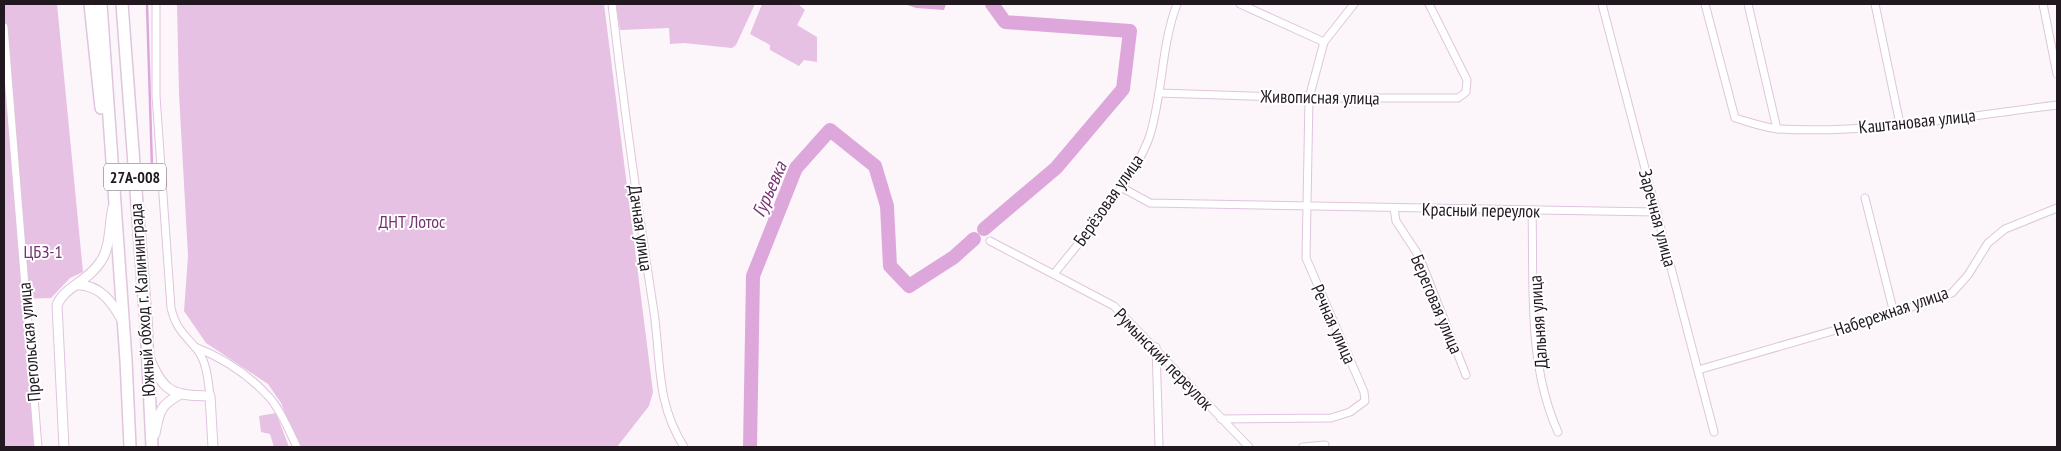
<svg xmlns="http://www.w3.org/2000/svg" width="2061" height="451" viewBox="0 0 2061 451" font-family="'PT Sans Narrow',sans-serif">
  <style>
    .green { fill: #e6c1e3 }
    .water { fill: #dea7db }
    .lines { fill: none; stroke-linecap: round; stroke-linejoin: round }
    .stream { stroke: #dea7db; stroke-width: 2.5 }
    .river { stroke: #dea7db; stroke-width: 14 }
    .minor-casing { stroke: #dfc5dd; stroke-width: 9 }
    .tertiary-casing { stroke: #dfc5dd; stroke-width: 11 }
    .trunk-casing { stroke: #dfc5dd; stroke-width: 14 }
    .minor { stroke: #fff; stroke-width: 7 }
    .tertiary { stroke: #fff; stroke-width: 9 }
    .trunk { stroke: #fff; stroke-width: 11 }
    .labels { text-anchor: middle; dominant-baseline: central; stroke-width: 4; stroke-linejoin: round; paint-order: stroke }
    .shield { fill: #fff; stroke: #645d63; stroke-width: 1 }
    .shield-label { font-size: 16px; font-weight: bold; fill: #211820 }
    .street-label { font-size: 18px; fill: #211820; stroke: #fff }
    .park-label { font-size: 18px; fill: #743372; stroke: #fff }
    .water-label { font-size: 19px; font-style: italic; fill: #773575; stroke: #fff }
  </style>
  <rect width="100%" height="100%" fill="#fcf6fb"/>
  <!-- green -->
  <g class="green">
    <polygon points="4,4 57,4 83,272 70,278 51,298 24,299 36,447 4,447"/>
    <polygon points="177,4 604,4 653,392 649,406 617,447 299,447 281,403 268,384 206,343 184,311 188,256 179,94"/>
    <polygon points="616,4 755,4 736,45 732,48 684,43 670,44 669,28 620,30"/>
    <polygon points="762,4 798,4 805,10 797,25 817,37 817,62 804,60 799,66 770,50 770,45 750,34"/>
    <polygon points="276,413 289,447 274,447 270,434 261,432 259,416"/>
  </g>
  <!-- water -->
  <polygon class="water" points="904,4 946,4 944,10 916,8"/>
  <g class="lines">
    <!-- stream -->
    <polyline class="stream" points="147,4 152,168"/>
    <!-- river -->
    <g class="river">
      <polyline points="984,229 1056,168 1123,89 1130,31 1005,22 992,4"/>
      <polyline points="750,447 753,276 796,168 830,130 875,166 887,206 890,266 909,286 954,257 974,239"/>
    </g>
    <!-- minor casing -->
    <g class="minor-casing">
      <g id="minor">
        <path d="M156,4V96L171,308C176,328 182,332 195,347C207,360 208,380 210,396"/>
        <path d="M612,4C624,107 638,210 654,312C661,362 656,403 684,447"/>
        <polyline points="1240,4 1324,42"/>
        <polyline points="1602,4 1714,432"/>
        <path d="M1705,4L1735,118C1749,122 1765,128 1779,129C1872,134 1966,116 2057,105"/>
        <polyline points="1748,4 1777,129"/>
        <polyline points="1875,4 1900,124"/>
        <polyline points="2043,4 2057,74"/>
        <polyline points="4,27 38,447"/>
        <polyline points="1159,93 1309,98 1458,98 1466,92 1467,80 1429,4"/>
        <polyline points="1121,187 1150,203 1657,212"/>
        <polyline points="1865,198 1894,313"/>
        <polyline points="1394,208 1396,221 1419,256 1466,375"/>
        <path d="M1532,210C1534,283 1527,364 1558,432"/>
        <polyline points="990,241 1114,306 1249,447"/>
        <path d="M1054,274C1083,237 1136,178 1150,135C1163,92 1161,46 1177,4"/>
        <path d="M195,347C223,358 249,375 269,397C281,410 289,431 297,447"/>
        <polyline points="1156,347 1159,447"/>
        <polyline points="1698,370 1891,314 1952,293 1968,275 1988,243 2005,229 2057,208"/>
        <polyline points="1221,419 1331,418 1350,412 1365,401 1364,392 1306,258 1309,98 1324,42 1354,4"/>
        <polyline points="1303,447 1325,445"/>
      </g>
    </g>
    <!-- tertiary casing -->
    <g class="tertiary-casing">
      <g id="tertiary">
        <path d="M78,285C100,285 112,302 122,320"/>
        <path d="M149,357C164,394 173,395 210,396L213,447"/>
        <path d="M155,434C159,413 159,406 179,395"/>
        <path d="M64,447L57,305C65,286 88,282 101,261C111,246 109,224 113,207"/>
      </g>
    </g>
    <!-- trunk casing -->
    <g class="trunk-casing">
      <g id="trunk">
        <polyline points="90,4 101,108"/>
        <polyline points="101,4 126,360 130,447"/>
        <polyline points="122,4 146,324 152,447"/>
      </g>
    </g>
    <!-- minor -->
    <use href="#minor" class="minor"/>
    <!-- tertiary -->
    <use href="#tertiary" class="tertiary"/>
    <!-- trunk -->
    <use href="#trunk" class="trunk"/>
  </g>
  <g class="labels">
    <!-- shield labels -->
    <rect class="shield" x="104" y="163.5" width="62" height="27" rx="4"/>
    <g class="shield-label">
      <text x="135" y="177">27А-008</text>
    </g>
    <!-- street labels -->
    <g class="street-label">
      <text transform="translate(1320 97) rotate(1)">Живописная улица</text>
      <text transform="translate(1917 121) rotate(-6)">Каштановая улица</text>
      <text transform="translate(1108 200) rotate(-55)">Берёзовая улица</text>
      <text transform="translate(1481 210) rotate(1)">Красный переулок</text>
      <text transform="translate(1658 218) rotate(75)">Заречная улица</text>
      <text transform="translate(641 228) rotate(82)">Дачная улица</text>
      <text transform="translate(142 300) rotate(-94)">Южный обход г. Калининграда</text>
      <text transform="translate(1437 304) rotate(67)">Береговая улица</text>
      <text transform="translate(1891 311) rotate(-19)">Набережная улица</text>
      <text transform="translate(1538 322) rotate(-94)">Дальняя улица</text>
      <text transform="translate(1334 324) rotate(66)">Речная улица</text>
      <text transform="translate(29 342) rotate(-95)">Прегольская улица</text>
      <text transform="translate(1164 359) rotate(46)">Румынский переулок</text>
    </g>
    <!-- park labels -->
    <g class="park-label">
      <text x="412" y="221">ДНТ Лотос</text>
      <text x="43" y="251">ЦБЗ-1</text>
    </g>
    <!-- water labels -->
    <g class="water-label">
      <text transform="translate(769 189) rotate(-66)">Гурьевка</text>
    </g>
  </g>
  <!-- border -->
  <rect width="2061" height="451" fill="none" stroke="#211820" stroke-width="10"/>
</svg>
